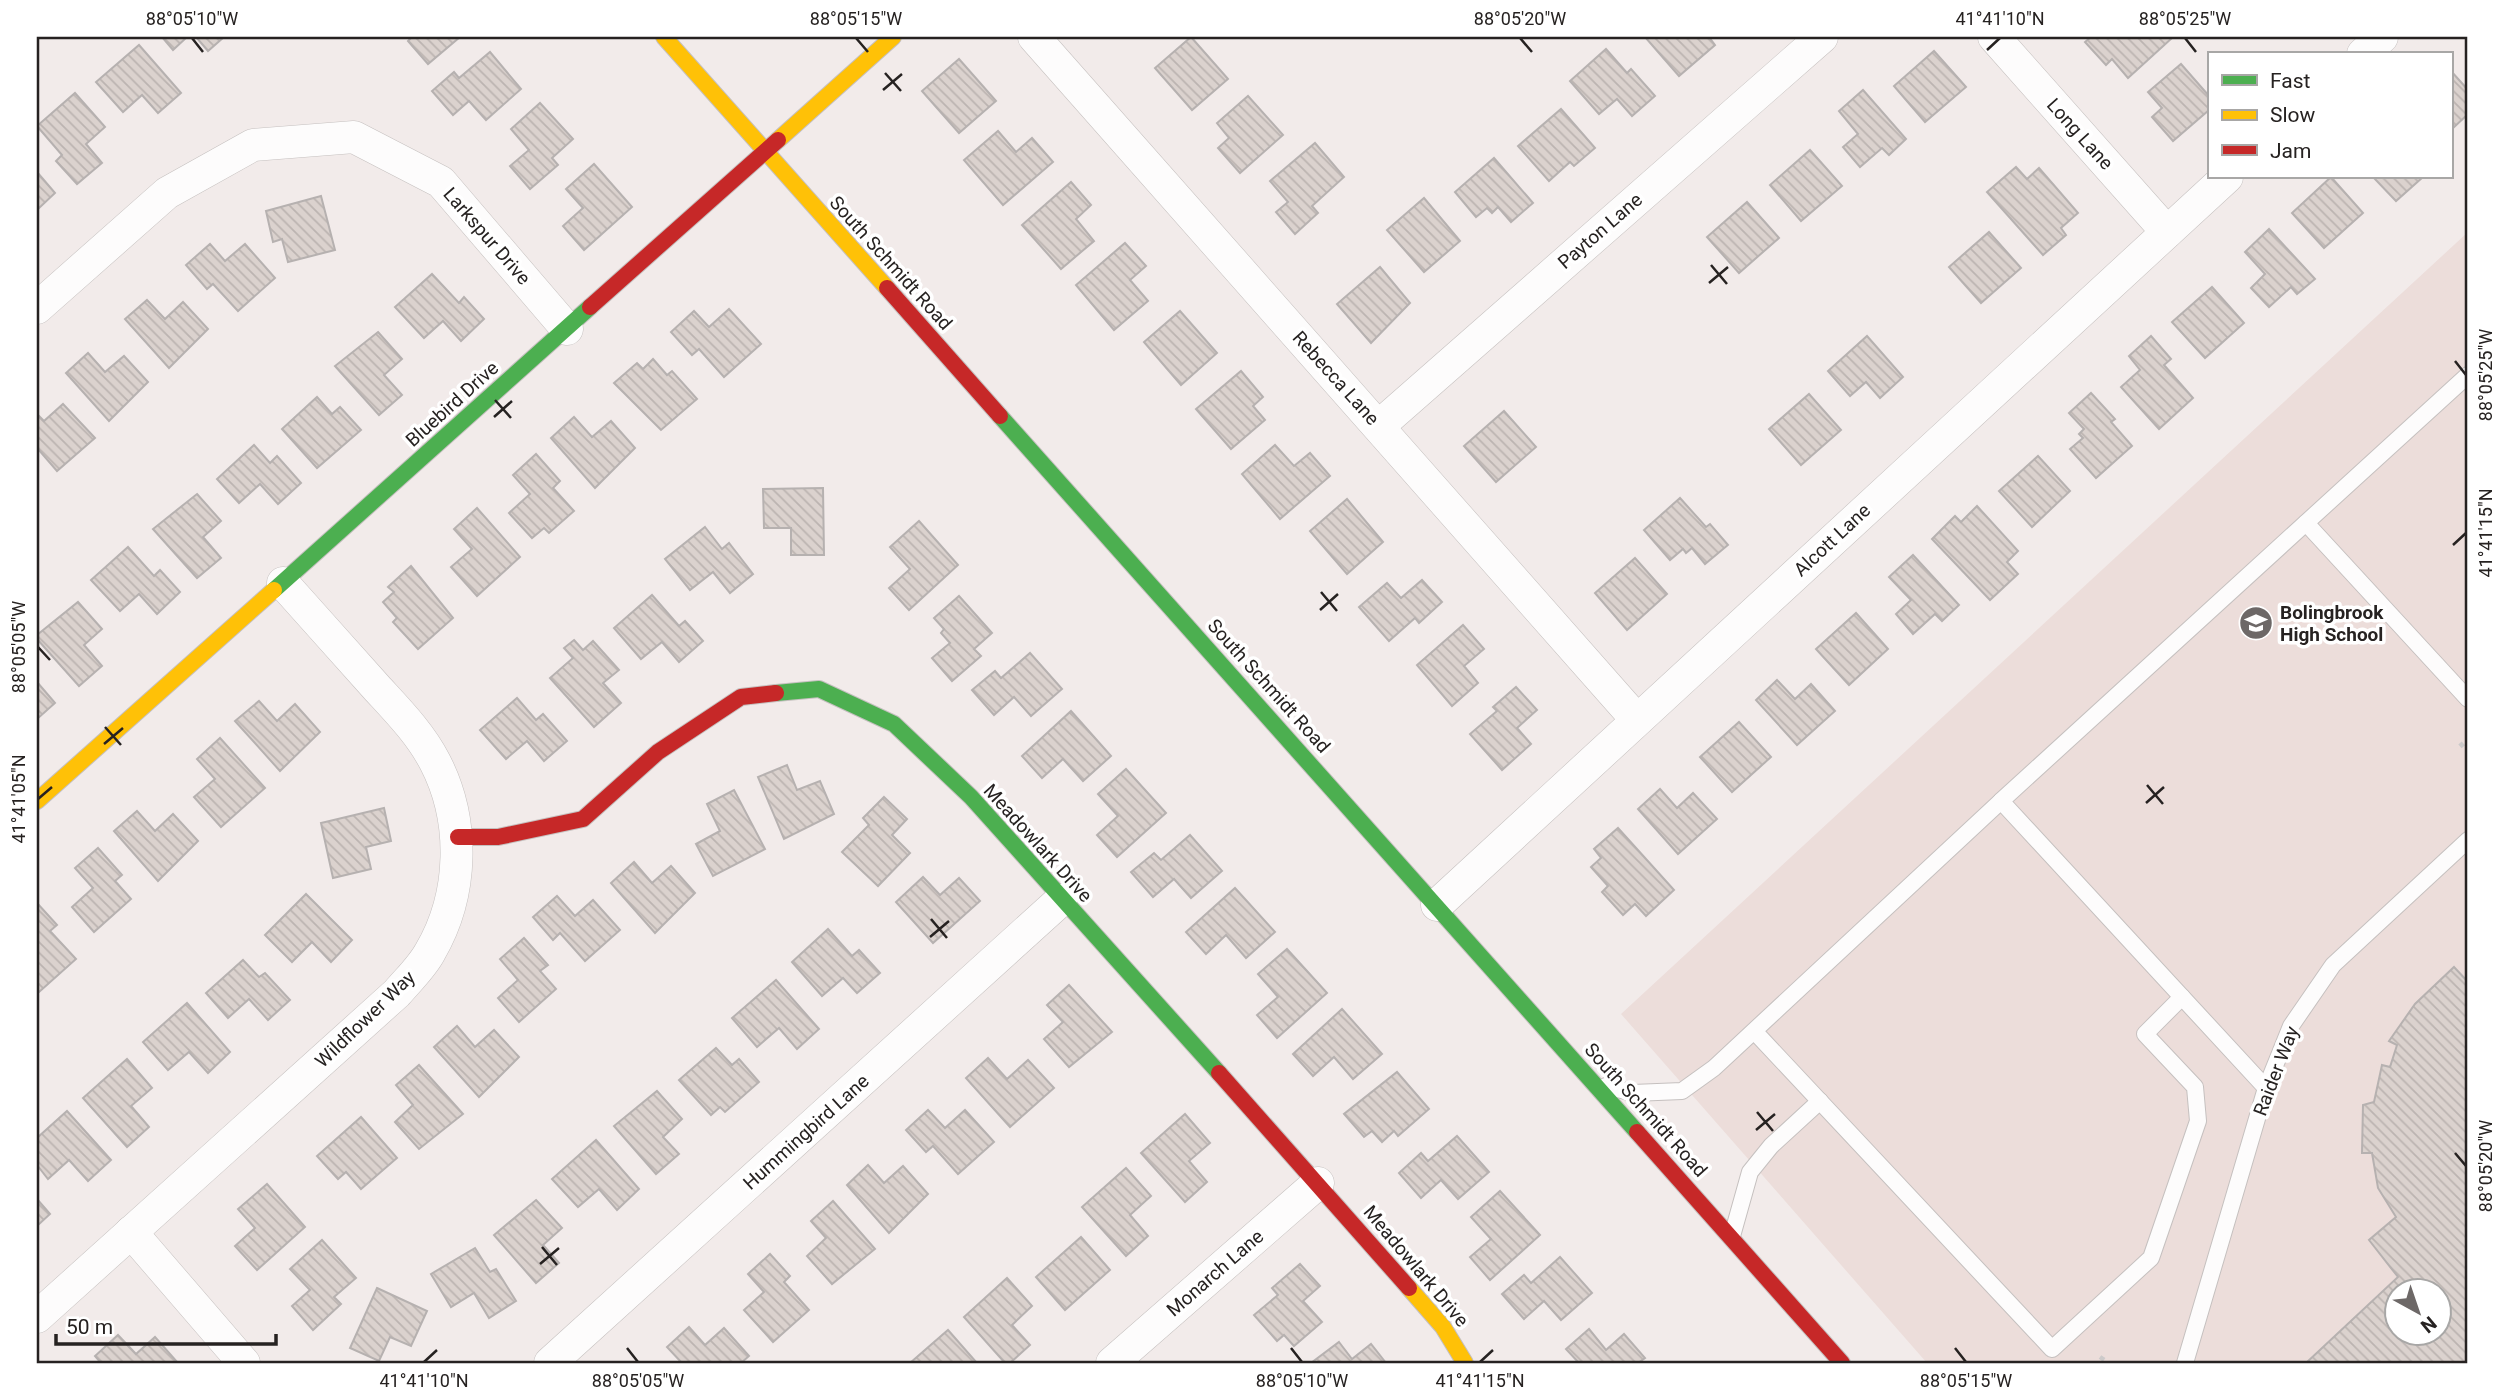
<svg xmlns="http://www.w3.org/2000/svg" width="2505" height="1400" viewBox="0 0 2505 1400" font-family="Roboto,sans-serif">
  <style>
    .built { fill: #ecddda; fill-rule: evenodd }
    .building { fill: url(#building-back-hatch); stroke: #b6b1b0; stroke-width: 2; fill-rule: evenodd }
    .lines { fill: none; stroke-linecap: round; stroke-linejoin: round }
    .lane-casing { stroke: #c5c0bf; stroke-width: 18 }
    .street-casing { stroke: #c5c0bf; stroke-width: 33 }
    .fast-casing { stroke: #c5c0bf; stroke-width: 18 }
    .slow-casing { stroke: #c5c0bf; stroke-width: 18 }
    .jam-casing { stroke: #c5c0bf; stroke-width: 18 }
    .path { stroke: #cdcaca; stroke-width: 4.5; stroke-dasharray: 5 5; stroke-linecap: butt }
    .lane { stroke: #fdfcfc; stroke-width: 16 }
    .street { stroke: #fdfcfc; stroke-width: 32 }
    .fast { stroke: #4caf50; stroke-width: 16 }
    .slow { stroke: #ffc107; stroke-width: 16 }
    .jam { stroke: #c62828; stroke-width: 16 }
    .ticks { fill: none; stroke: #262221; stroke-width: 2.5 }
    .labels { text-anchor: middle; dominant-baseline: central; stroke-width: 7; stroke-linejoin: round; paint-order: stroke }
    .street-label { font-size: 19px; fill: #262221; stroke: #fff }
    .poi-label { font-size: 19px; font-weight: bold; fill: #262221; stroke: #fff; text-anchor: start }
    .neatline { fill: none; stroke: #262221; stroke-width: 2.5 }
    .ticks-label { font-size: 18px; text-anchor: middle; fill: #262221 }
  </style>
  <defs>
    <pattern id="building-back-hatch" width="6" height="6" patternUnits="userSpaceOnUse" patternTransform="scale(1.75)"><rect width="6" height="6" fill="#dbd2ce"/><path d="M-1 5l2 2M0 0l6 6M5-1l2 2" fill="none" stroke="#bcb4b1"/></pattern>
  </defs>
  <rect width="100%" height="100%" fill="#f2ebea"/>
  <!-- built -->
  <path class="built" d="M2468,232V1363H1927L1621,1014ZM2396,1292H2438V1334H2396Z"/>
  <!-- building -->
  <g class="building">
    <polygon points="162,37 187,37 173,50"/>
    <polygon points="196,37 224,37 208,51"/>
    <polygon points="412,37 460,37 428,64 408,41"/>
    <polygon points="1191,37 1228,79 1192,110 1155,68"/>
    <polygon points="1645,37 1709,37 1715,45 1679,76"/>
    <polygon points="2091,37 2171,37 2172,38 2128,78 2112,59 2106,65 2085,42"/>
    <polygon points="139,45 181,93 158,113 142,95 123,112 96,82"/>
    <polygon points="1606,49 1627,73 1631,69 1655,96 1632,116 1617,99 1599,114 1570,81"/>
    <polygon points="1934,51 1966,87 1925,122 1894,86"/>
    <polygon points="490,52 521,89 486,120 469,101 453,115 432,91 454,72 459,78"/>
    <polygon points="959,59 996,101 959,133 922,91"/>
    <polygon points="2181,64 2209,96 2209,110 2173,141 2152,117 2162,108 2148,92"/>
    <polygon points="2451,71 2468,90 2468,114 2451,130"/>
    <polygon points="1863,90 1906,139 1889,155 1882,148 1860,167 1843,147 1858,134 1839,111"/>
    <polygon points="75,93 105,127 86,144 102,163 77,184 56,161 62,155 37,126"/>
    <polygon points="1248,96 1283,135 1240,173 1218,148 1229,138 1217,123"/>
    <polygon points="540,103 573,139 552,158 558,165 530,189 510,166 529,150 511,129"/>
    <polygon points="1561,109 1595,148 1574,166 1570,162 1549,181 1518,146"/>
    <polygon points="998,131 1016,152 1032,138 1053,162 1003,205 964,160"/>
    <polygon points="1315,143 1344,177 1312,206 1318,213 1295,234 1276,212 1288,202 1270,181"/>
    <polygon points="1810,150 1842,186 1801,221 1770,185"/>
    <polygon points="1494,158 1533,203 1511,222 1498,207 1492,213 1487,208 1476,217 1455,192"/>
    <polygon points="594,164 632,207 584,250 563,226 583,208 566,189"/>
    <polygon points="2016,167 2027,179 2039,168 2078,213 2061,228 2066,235 2043,255 1987,192"/>
    <polygon points="37,172 55,193 37,210"/>
    <polygon points="2331,177 2363,213 2324,248 2292,213"/>
    <polygon points="2373,177 2423,177 2396,201"/>
    <polygon points="1071,182 1091,205 1076,219 1094,241 1061,269 1022,225"/>
    <polygon points="321,196 335,250 288,262 282,239 273,242 266,211"/>
    <polygon points="1424,198 1460,241 1424,272 1387,230"/>
    <polygon points="1747,202 1779,238 1739,273 1707,237"/>
    <polygon points="2269,229 2315,279 2297,294 2291,287 2269,307 2251,288 2265,274 2245,252"/>
    <polygon points="1989,232 2021,268 1981,303 1949,267"/>
    <polygon points="1125,243 1146,266 1130,280 1148,301 1114,330 1076,285"/>
    <polygon points="210,244 225,261 245,244 275,278 238,311 213,284 207,289 186,265"/>
    <polygon points="1380,267 1410,303 1371,343 1337,304"/>
    <polygon points="432,274 459,303 464,297 484,319 461,341 443,321 424,338 395,307"/>
    <polygon points="2212,287 2244,323 2205,358 2172,322"/>
    <polygon points="147,300 165,319 183,302 208,329 169,368 125,319"/>
    <polygon points="729,309 761,344 724,377 699,349 692,355 671,332 694,311 709,327"/>
    <polygon points="1180,311 1217,353 1181,385 1144,342"/>
    <polygon points="378,332 402,359 384,375 402,395 379,415 335,366"/>
    <polygon points="1867,336 1903,377 1880,398 1866,382 1850,396 1828,371"/>
    <polygon points="2151,336 2171,359 2164,365 2193,398 2159,429 2121,387 2140,370 2129,356"/>
    <polygon points="88,353 105,372 124,356 148,382 109,421 66,373"/>
    <polygon points="653,359 667,375 672,371 697,399 661,430 614,383 637,363 643,369"/>
    <polygon points="1241,371 1263,397 1253,406 1265,420 1231,449 1196,409"/>
    <polygon points="2091,393 2115,419 2111,422 2132,446 2096,478 2070,449 2083,438 2079,434 2084,429 2069,413"/>
    <polygon points="1809,394 1841,430 1801,465 1769,429"/>
    <polygon points="317,397 332,414 340,407 361,430 317,468 282,429"/>
    <polygon points="63,404 95,438 57,471 37,448 37,414 44,421"/>
    <polygon points="1504,411 1536,447 1496,482 1464,446"/>
    <polygon points="574,417 592,437 611,421 635,448 595,488 551,438"/>
    <polygon points="254,445 270,463 277,456 301,483 278,504 260,484 239,503 217,479"/>
    <polygon points="1275,445 1294,466 1310,453 1330,476 1280,519 1242,474"/>
    <polygon points="536,454 560,481 553,488 574,511 549,533 544,528 532,538 509,513 530,494 513,475"/>
    <polygon points="2038,456 2070,491 2032,527 1999,491"/>
    <polygon points="823,488 824,555 791,555 791,528 764,528 763,489"/>
    <polygon points="197,494 221,521 203,537 221,558 197,578 153,529"/>
    <polygon points="1680,498 1706,527 1710,524 1728,545 1705,564 1692,548 1686,553 1683,549 1670,560 1644,530"/>
    <polygon points="1347,499 1383,542 1347,574 1310,531"/>
    <polygon points="1977,506 2018,551 2007,562 2018,574 1990,600 1932,539 1955,516 1961,522"/>
    <polygon points="477,508 520,557 477,596 451,567 472,549 454,529"/>
    <polygon points="919,521 958,565 909,610 889,588 910,569 890,547"/>
    <polygon points="705,527 722,549 729,543 753,574 730,593 713,572 690,590 665,559"/>
    <polygon points="128,547 154,576 160,570 180,592 157,614 139,594 120,611 91,580"/>
    <polygon points="1913,555 1959,605 1942,621 1935,614 1913,634 1896,614 1911,600 1889,577"/>
    <polygon points="1635,558 1667,594 1627,630 1595,593"/>
    <polygon points="411,566 453,618 418,649 393,622 397,618 383,602 394,592 388,587"/>
    <polygon points="1422,580 1442,602 1419,623 1415,618 1389,641 1359,607 1387,583 1401,598"/>
    <polygon points="652,595 679,626 685,621 703,641 679,662 662,642 641,659 614,628"/>
    <polygon points="959,596 992,633 974,649 981,656 952,681 932,658 950,643 941,633 944,629 934,618"/>
    <polygon points="78,602 102,629 84,645 102,666 79,686 37,639 37,635"/>
    <polygon points="1856,613 1888,649 1849,685 1816,649"/>
    <polygon points="1463,625 1484,649 1464,666 1478,683 1452,706 1417,665"/>
    <polygon points="574,640 583,650 593,641 619,670 603,683 621,703 594,727 550,678 573,658 564,648"/>
    <polygon points="1030,653 1062,689 1031,716 1014,697 994,715 972,690 995,671 1001,678"/>
    <polygon points="1777,680 1795,699 1811,684 1835,711 1797,745 1756,700"/>
    <polygon points="37,682 55,703 37,719"/>
    <polygon points="1516,687 1537,710 1517,728 1531,744 1502,770 1470,734 1497,711 1493,707"/>
    <polygon points="517,698 536,720 543,714 567,741 544,761 527,741 506,759 480,730"/>
    <polygon points="259,701 277,721 295,704 320,732 280,771 235,721"/>
    <polygon points="1071,711 1111,756 1083,781 1063,759 1042,778 1022,756"/>
    <polygon points="1739,722 1771,757 1732,792 1700,757"/>
    <polygon points="220,738 265,788 221,827 194,797 215,779 197,759"/>
    <polygon points="787,765 797,790 820,781 834,814 784,839 758,777"/>
    <polygon points="1126,769 1166,813 1117,857 1097,835 1118,816 1098,794"/>
    <polygon points="1660,789 1677,808 1693,793 1717,819 1678,854 1638,809"/>
    <polygon points="734,790 765,849 713,876 696,844 720,831 707,804"/>
    <polygon points="884,797 907,819 892,835 910,853 878,886 842,852 869,825 863,818"/>
    <polygon points="384,808 391,841 366,847 371,869 333,878 321,823"/>
    <polygon points="137,811 155,831 173,814 198,841 158,881 114,831"/>
    <polygon points="1618,828 1674,890 1646,916 1635,904 1623,915 1602,892 1608,886 1591,867 1601,858 1594,849"/>
    <polygon points="1190,835 1222,871 1191,898 1174,879 1153,897 1131,872 1154,853 1161,860"/>
    <polygon points="98,848 122,875 115,881 131,899 94,932 72,907 93,888 75,868"/>
    <polygon points="634,862 652,883 671,866 695,893 655,933 611,883"/>
    <polygon points="923,877 940,895 959,878 980,901 933,943 896,902"/>
    <polygon points="1235,888 1275,932 1246,958 1226,935 1206,954 1186,932"/>
    <polygon points="306,894 352,940 331,962 312,942 292,962 265,935"/>
    <polygon points="557,896 575,916 593,900 620,930 585,961 560,933 553,940 533,917"/>
    <polygon points="37,903 57,925 50,931 76,959 39,992 37,989"/>
    <polygon points="828,929 852,956 859,950 880,973 857,993 843,978 822,996 792,962"/>
    <polygon points="524,938 548,965 540,971 556,989 519,1022 498,998 518,980 500,959"/>
    <polygon points="1287,949 1327,993 1277,1038 1257,1015 1278,997 1258,974"/>
    <polygon points="243,960 259,977 265,973 290,1000 268,1020 249,999 228,1018 206,993"/>
    <path d="M2454,967L2468,982V1363H2306L2398,1277L2369,1240L2396,1217L2378,1188L2372,1153H2362L2363,1105L2374,1102L2382,1065L2390,1067L2397,1045L2389,1041L2415,1004ZM2396,1292H2438V1334H2396Z"/>
    <polygon points="776,980 819,1029 797,1049 779,1028 757,1047 732,1018"/>
    <polygon points="1069,985 1112,1032 1069,1067 1044,1039 1063,1022 1047,1005"/>
    <polygon points="187,1003 230,1052 208,1073 189,1052 168,1070 143,1042"/>
    <polygon points="1342,1009 1382,1054 1353,1079 1334,1057 1313,1076 1293,1054"/>
    <polygon points="457,1026 475,1047 494,1030 519,1057 479,1097 434,1047"/>
    <polygon points="716,1048 732,1065 739,1059 759,1082 725,1112 720,1107 711,1115 679,1080"/>
    <polygon points="988,1058 1007,1079 1028,1060 1054,1088 1010,1127 966,1078"/>
    <polygon points="127,1059 152,1088 131,1106 149,1127 127,1147 83,1098"/>
    <polygon points="419,1065 463,1114 419,1149 395,1122 413,1105 396,1085"/>
    <polygon points="1397,1072 1429,1109 1398,1136 1394,1131 1382,1142 1372,1131 1364,1137 1344,1114"/>
    <polygon points="657,1091 682,1119 663,1137 679,1154 656,1174 614,1126"/>
    <polygon points="928,1110 945,1128 965,1110 994,1142 958,1174 933,1146 926,1152 906,1130"/>
    <polygon points="67,1111 111,1160 88,1181 69,1160 48,1179 37,1165 37,1138"/>
    <polygon points="1185,1114 1210,1143 1189,1161 1207,1182 1185,1202 1141,1153"/>
    <polygon points="361,1117 397,1158 361,1189 346,1172 338,1179 317,1156"/>
    <polygon points="1457,1136 1489,1172 1458,1199 1441,1180 1421,1198 1399,1173 1421,1153 1428,1161"/>
    <polygon points="596,1140 639,1189 617,1210 599,1189 578,1207 552,1179"/>
    <polygon points="868,1165 884,1183 903,1166 928,1194 889,1233 847,1185"/>
    <polygon points="1126,1168 1151,1196 1130,1215 1148,1236 1126,1256 1082,1207"/>
    <polygon points="267,1184 305,1227 257,1270 235,1246 255,1228 238,1209"/>
    <polygon points="1500,1191 1540,1235 1490,1280 1470,1257 1491,1239 1471,1217"/>
    <polygon points="37,1199 50,1214 37,1226"/>
    <polygon points="536,1200 562,1228 543,1245 559,1263 536,1283 494,1235"/>
    <polygon points="833,1201 875,1249 832,1284 807,1256 826,1238 811,1221"/>
    <polygon points="1081,1237 1110,1270 1065,1310 1036,1277"/>
    <polygon points="322,1240 356,1278 334,1297 341,1304 313,1330 292,1306 310,1290 290,1269"/>
    <polygon points="475,1248 490,1272 496,1269 516,1301 489,1318 474,1293 451,1307 431,1274"/>
    <polygon points="770,1254 790,1276 784,1282 809,1310 773,1342 744,1310 764,1292 748,1274"/>
    <polygon points="1560,1257 1592,1293 1561,1320 1544,1301 1524,1319 1502,1294 1524,1275 1531,1283"/>
    <polygon points="1300,1264 1320,1286 1303,1301 1322,1322 1294,1346 1284,1335 1277,1341 1254,1315 1278,1295 1272,1288"/>
    <polygon points="1007,1278 1032,1306 1012,1325 1030,1345 1010,1363 1005,1363 964,1317"/>
    <polygon points="377,1288 427,1311 411,1346 390,1337 379,1361 350,1348"/>
    <polygon points="689,1327 705,1345 724,1328 749,1356 741,1363 682,1363 667,1347"/>
    <polygon points="1589,1329 1606,1350 1624,1334 1645,1358 1638,1363 1579,1363 1566,1349"/>
    <polygon points="948,1330 977,1363 910,1363"/>
    <polygon points="118,1335 136,1354 155,1337 178,1363 101,1363 95,1356"/>
    <polygon points="1339,1342 1352,1359 1371,1344 1386,1363 1311,1363"/>
  </g>
  <g class="lines">
    <!-- lane casing -->
    <g class="lane-casing">
      <g id="lane">
        <polyline points="2306,523 2468,699"/>
        <polyline points="1755,1032 2052,1349 2151,1258 2198,1121 2195,1087 2145,1034 2182,997"/>
        <polyline points="1606,1086 1633,1093 1682,1091 1714,1068 2001,801"/>
        <polyline points="2266,1088 2001,801 2468,375"/>
        <polyline points="1732,1236 1750,1172 1771,1146 1820,1101"/>
        <polyline points="2185,1363 2266,1088 2291,1026 2333,965 2468,840"/>
      </g>
    </g>
    <!-- street casing -->
    <g class="street-casing">
      <g id="street">
        <polyline points="1034,37 1637,720"/>
        <polyline points="1994,37 2167,232"/>
        <polyline points="2363,54 2382,37"/>
        <polyline points="37,308 167,193 253,145 354,137 441,182 567,329"/>
        <polyline points="1379,426 1822,37"/>
        <polyline points="1437,905 2227,177"/>
        <polyline points="131,1232 244,1363"/>
        <path d="M37,1317L397,993C408,980 422,967 430,952C464,894 465,820 435,762C420,733 397,710 376,687C345,652 314,618 283,583"/>
        <polyline points="550,1363 1061,900"/>
        <polyline points="1112,1363 1318,1183"/>
      </g>
    </g>
    <!-- fast casing -->
    <g class="fast-casing">
      <g id="fast">
        <polyline points="1000,416 1637,1132"/>
        <polyline points="274,590 590,307"/>
        <polyline points="776,693 819,689 894,724 971,797 1219,1073"/>
      </g>
    </g>
    <!-- slow casing -->
    <g class="slow-casing">
      <g id="slow">
        <polyline points="664,37 887,288"/>
        <polyline points="778,140 893,37"/>
        <polyline points="37,801 274,590"/>
        <polyline points="1409,1288 1443,1327 1465,1363"/>
      </g>
    </g>
    <!-- jam casing -->
    <g class="jam-casing">
      <g id="jam">
        <polyline points="887,288 1000,416"/>
        <polyline points="590,307 778,140"/>
        <polyline points="458,837 498,837 583,819 658,752 741,697 776,693"/>
        <polyline points="1219,1073 1409,1288"/>
        <polyline points="1637,1132 1842,1363"/>
      </g>
    </g>
    <!-- path -->
    <g class="path">
      <polyline points="2460,743 2468,752"/>
      <polyline points="2100,1357 2109,1363"/>
    </g>
    <!-- lane -->
    <use href="#lane" class="lane"/>
    <!-- street -->
    <use href="#street" class="street"/>
    <!-- fast -->
    <use href="#fast" class="fast"/>
    <!-- slow -->
    <use href="#slow" class="slow"/>
    <!-- jam -->
    <use href="#jam" class="jam"/>
  </g>
  <!-- ticks -->
  <path class="ticks" d="M192,38L203,52M856,38L868,52M1520,38L1532,52M2185,38L2196,52M1987,50L2000,38M885,73L901,91M883,90L902,74M1711,265L1727,284M1709,283L1728,267M2455,361L2466,375M495,400L511,418M494,417L512,401M2453,545L2466,533M1321,592L1337,611M1320,610L1338,594M38,647L50,660M105,727L121,745M104,744L123,728M2147,785L2163,804M38,799L52,787M2146,803L2164,787M931,919L947,938M930,937L949,921M1757,1112L1773,1131M1756,1130L1775,1114M2455,1153L2466,1166M542,1247L557,1265M540,1264L559,1248M627,1348L638,1362M1291,1348L1302,1362M1955,1348L1966,1362M424,1362L437,1350M1480,1362L1493,1350"/>
  <!-- icons -->
  <defs>
    <g id="school-disc" transform="scale(1.75)"><circle r="9.5" fill="#6d6867" stroke="#fff"/><path d="M0-5L7-2L0 1L-7-2ZM-4 1L0 2.5L4 1V4Q0 6-4 4Z" fill="#fff"/></g>
  </defs>
  <g fill-rule="evenodd">
    <use href="#school-disc" x="2256" y="623"/>
  </g>
  <g class="labels">
    <!-- street labels -->
    <g class="street-label">
      <text transform="translate(2080 134) rotate(48)">Long Lane</text>
      <text transform="translate(1600 231) rotate(-41)">Payton Lane</text>
      <text transform="translate(487 236) rotate(49)">Larkspur Drive</text>
      <text transform="translate(891 263) rotate(48)">South Schmidt Road</text>
      <text transform="translate(1336 378) rotate(48)">Rebecca Lane</text>
      <text transform="translate(452 404) rotate(-42)">Bluebird Drive</text>
      <text transform="translate(1832 540) rotate(-43)">Alcott Lane</text>
      <text transform="translate(1269 686) rotate(48)">South Schmidt Road</text>
      <text transform="translate(1038 843) rotate(48)">Meadowlark Drive</text>
      <text transform="translate(365 1019) rotate(-44)">Wildflower Way</text>
      <text transform="translate(2276 1071) rotate(-69)">Raider Way</text>
      <text transform="translate(1646 1110) rotate(48)">South Schmidt Road</text>
      <text transform="translate(806 1132) rotate(-42)">Hummingbird Lane</text>
      <text transform="translate(1416 1266) rotate(50)">Meadowlark Drive</text>
      <text transform="translate(1215 1273) rotate(-41)">Monarch Lane</text>
    </g>
    <!-- poi labels -->
    <g class="poi-label">
      <text x="2280" y="612">Bolingbrook<tspan x="2280" dy="22">High School</tspan></text>
    </g>
  </g>
  <!-- border -->
  <rect width="2505" height="1400" fill="none" stroke="#ffffff" stroke-width="77"/>
  <!-- legend -->
  <rect x="2208" y="52" width="245" height="126" fill="#ffffff" stroke="#a8a7a6" stroke-width="2"/>
  <rect x="2222" y="75" width="35" height="10" fill="#4caf50" stroke="#a8a7a6" stroke-width="2"/>
  <text x="2270" y="88" font-size="21" fill="#262221">Fast</text>
  <rect x="2222" y="110" width="35" height="10" fill="#ffc107" stroke="#a8a7a6" stroke-width="2"/>
  <text x="2270" y="122" font-size="21" fill="#262221">Slow</text>
  <rect x="2222" y="145" width="35" height="10" fill="#c62828" stroke="#a8a7a6" stroke-width="2"/>
  <text x="2270" y="158" font-size="21" fill="#262221">Jam</text>
  <!-- north arrow -->
  <g transform="translate(2418 1312) rotate(140)"><circle r="33" fill="#ffffff" stroke="#a8a7a6" stroke-width="2"/>
  <path d="M0-5L12 26L0 18L-12 26Z" fill="#6d6867"/>
  <text y="-10" font-size="19" font-weight="bold" text-anchor="middle" fill="#262221">N</text>
  </g>
  <!-- scale -->
  <path d="M56 1334v10h220v-10" fill="none" stroke="#262221" stroke-width="3.5"/>
  <text x="66" y="1334" font-size="21" fill="#262221" stroke="#ffffff" stroke-width="5" paint-order="stroke">50 m</text>
  <rect x="38" y="38" width="2428" height="1324" class="neatline"/>
  <g class="ticks-label">
    <text x="192" y="25">88°05'10"W</text>
    <text x="856" y="25">88°05'15"W</text>
    <text x="1520" y="25">88°05'20"W</text>
    <text x="2000" y="25">41°41'10"N</text>
    <text x="2185" y="25">88°05'25"W</text>
    <text transform="translate(2486 375) rotate(-90)" y="6">88°05'25"W</text>
    <text transform="translate(2486 533) rotate(-90)" y="6">41°41'15"N</text>
    <text transform="translate(19 647) rotate(-90)" y="6">88°05'05"W</text>
    <text transform="translate(19 799) rotate(-90)" y="6">41°41'05"N</text>
    <text transform="translate(2486 1166) rotate(-90)" y="6">88°05'20"W</text>
    <text x="424" y="1387">41°41'10"N</text>
    <text x="638" y="1387">88°05'05"W</text>
    <text x="1302" y="1387">88°05'10"W</text>
    <text x="1480" y="1387">41°41'15"N</text>
    <text x="1966" y="1387">88°05'15"W</text>
  </g>
</svg>
